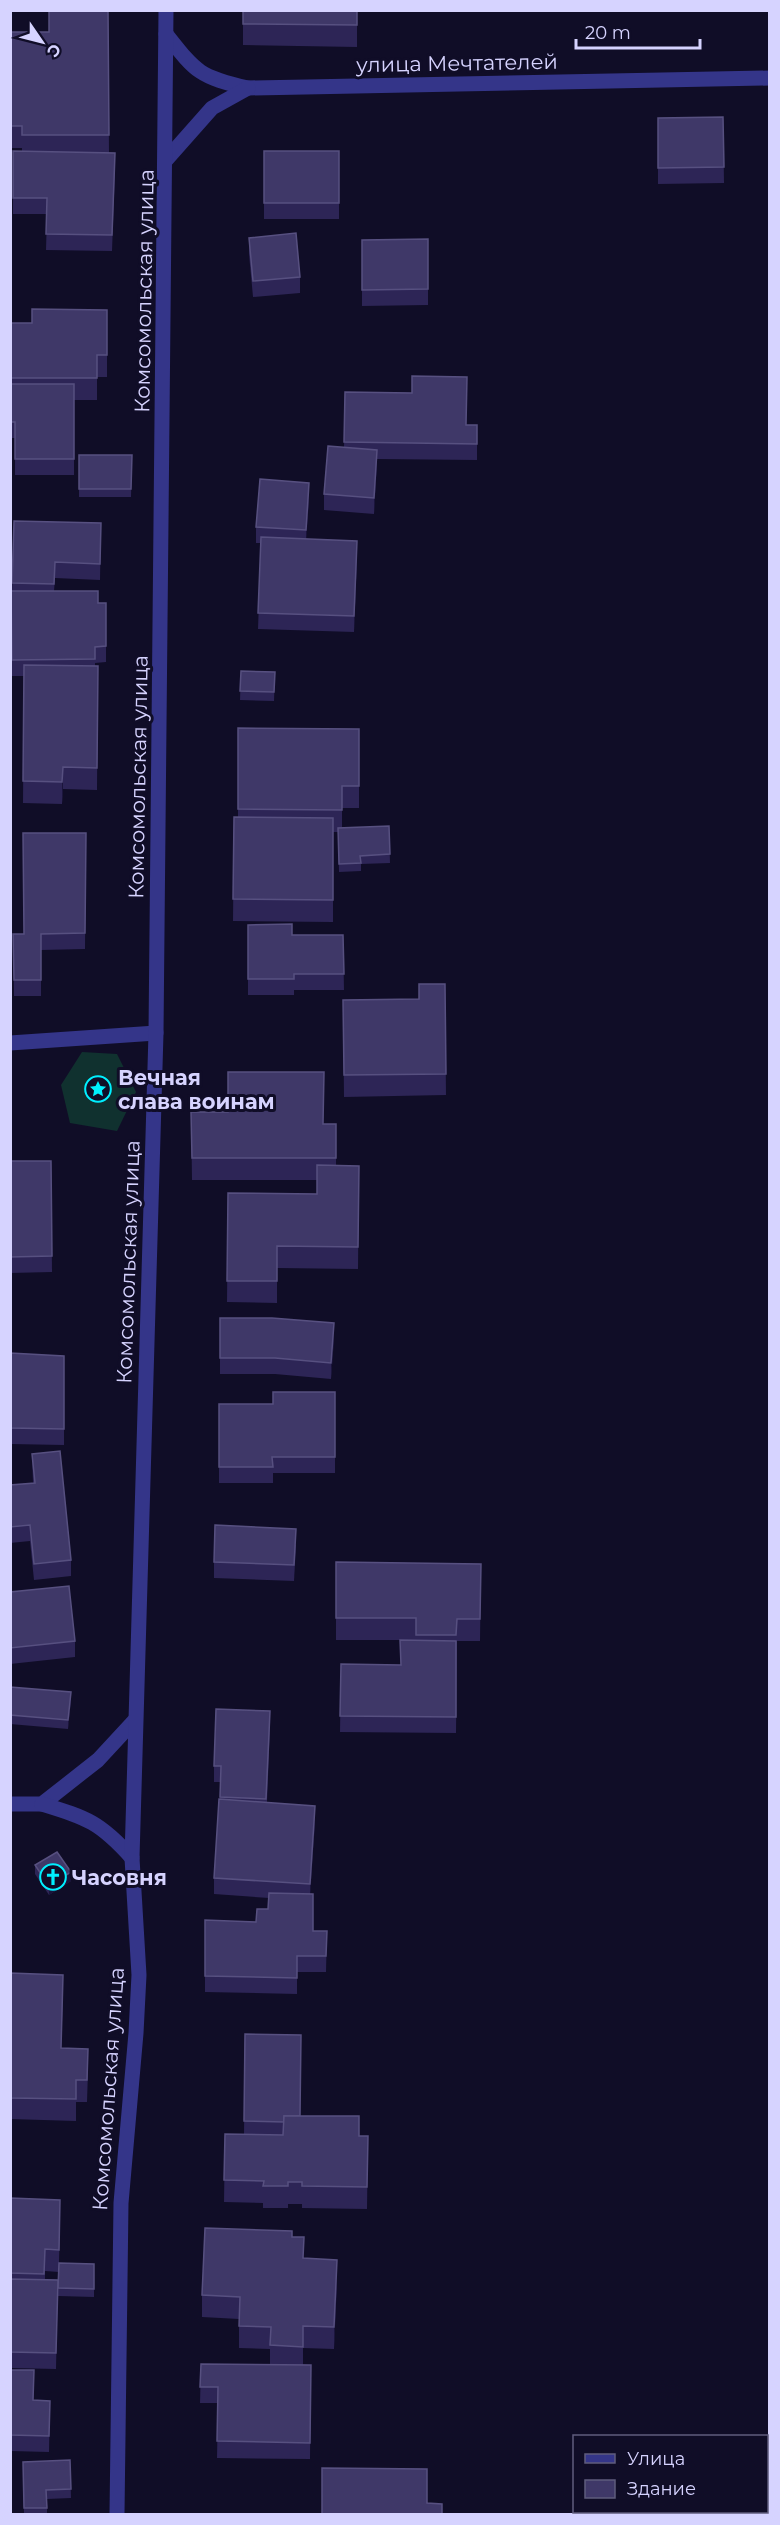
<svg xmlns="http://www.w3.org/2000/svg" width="780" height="2525" viewBox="0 0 780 2525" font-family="Montserrat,sans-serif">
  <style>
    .green { fill: #10312f }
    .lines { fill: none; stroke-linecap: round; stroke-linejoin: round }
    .minor { stroke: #343589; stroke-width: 15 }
    .wall { fill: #2d2556 }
    .shaded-wall { fill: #1a143b }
    .building { fill: #3f3868; stroke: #575080; stroke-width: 1.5 }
    .labels { text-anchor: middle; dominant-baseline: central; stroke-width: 6; stroke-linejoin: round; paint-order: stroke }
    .street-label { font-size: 21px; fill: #d6d3ff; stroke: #100d27 }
    .poi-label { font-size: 21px; font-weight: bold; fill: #d6d3ff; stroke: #100d27; text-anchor: start }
  </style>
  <rect width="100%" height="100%" fill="#100d27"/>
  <!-- green -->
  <polygon class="green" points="82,1052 117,1054 136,1092 117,1131 70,1123 61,1085"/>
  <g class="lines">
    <!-- minor -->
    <g class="minor">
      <path d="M166,34C196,72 199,77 248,88L770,78"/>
      <polyline points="166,160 212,108 248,88"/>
      <polyline points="10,1043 156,1033"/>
      <polyline points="10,1804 42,1804 98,1760 135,1720"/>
      <path d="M42,1804C87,1818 100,1822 132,1858"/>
      <polyline points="117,2514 121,2203 136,2033 139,1975 132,1858 156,1033 166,10"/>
    </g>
  </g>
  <!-- wall -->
  <g class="wall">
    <polygon points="108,10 109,153 115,169 112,251 46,250 47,214 13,214 13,151 22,151 22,148 10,148 10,32 49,32"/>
    <polygon points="243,10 357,10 357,47 243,45"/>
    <polygon points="723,117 724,183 658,184 658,118"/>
    <rect x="264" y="151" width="75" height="68"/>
    <polygon points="249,238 300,277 300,293 253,297 249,254"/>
    <polygon points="428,239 428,305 362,306 362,240"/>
    <polygon points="107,310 107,377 97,377 97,400 74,400 74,475 15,475 15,438 10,438 10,323 32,323"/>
    <polygon points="345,392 466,425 477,425 477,460 377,459 374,514 324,510 324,494 344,448"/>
    <polygon points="79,455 132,455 131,497 79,497"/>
    <polygon points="309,499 306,539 357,557 354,632 258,629 261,543 256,543 256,527"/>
    <polygon points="14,521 101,523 100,580 55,578 54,591 98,603 106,603 106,662 95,663 95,666 98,666 97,790 63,789 62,804 23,803 24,676 12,676 11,591 12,591"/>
    <polygon points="241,671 275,672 274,701 240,700"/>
    <polygon points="238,728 359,729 359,808 342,808 342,828 389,826 390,863 361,864 361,871 339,872 338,832 333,832 333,922 233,921 234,817 238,817"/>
    <polygon points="86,833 85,949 41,950 41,996 14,996 13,934 24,934"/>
    <polygon points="248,925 292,935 343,935 344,990 294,990 294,995 248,995"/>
    <polygon points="445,984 446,1095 344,1097 343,1000 419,999"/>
    <polygon points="191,1112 324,1124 336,1124 336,1166 359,1166 358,1269 277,1268 277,1303 227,1302 228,1193 317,1194 317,1180 192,1180"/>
    <polygon points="10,1161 51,1161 52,1272 10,1273"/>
    <polygon points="220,1318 334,1339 331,1379 275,1374 220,1374"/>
    <polygon points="10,1353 64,1356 64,1445 10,1444"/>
    <polygon points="273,1392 335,1392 335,1473 273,1473 273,1483 219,1483 219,1404 273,1404"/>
    <polygon points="32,1454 71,1560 71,1576 34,1580 30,1541 10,1543 10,1485 33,1483"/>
    <polygon points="296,1545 294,1581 214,1578 214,1562"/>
    <polygon points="336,1562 481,1564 480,1641 457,1641 456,1733 340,1732 341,1664 400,1665 416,1640 336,1640"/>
    <polygon points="10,1592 75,1641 75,1657 10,1664"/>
    <polygon points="10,1687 71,1700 68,1729 10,1724"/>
    <polygon points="270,1727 267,1802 315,1822 310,1894 313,1931 327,1931 326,1972 297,1972 297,1994 205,1992 205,1920 256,1922 268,1909 269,1898 214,1894 214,1878 221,1782 214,1782 214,1766"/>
    <polygon points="35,1865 71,1881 49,1895 35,1874"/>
    <polygon points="10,1973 63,1997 61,2048 88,2071 87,2102 76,2102 76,2121 10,2119"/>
    <polygon points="245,2034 300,2116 359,2136 368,2136 367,2209 302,2208 302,2204 288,2204 288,2208 263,2208 263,2203 224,2202 225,2134 244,2135"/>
    <polygon points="10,2198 60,2222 59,2263 94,2264 94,2297 58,2296 59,2272 45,2271 45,2280 58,2280 56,2369 10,2368"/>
    <polygon points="292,2237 304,2258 337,2282 334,2349 303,2348 303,2365 311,2365 310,2459 217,2458 218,2403 200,2403 201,2364 270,2365 270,2349 239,2348 239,2319 202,2317 202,2295"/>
    <polygon points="10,2370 34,2386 33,2400 50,2401 49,2452 10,2451"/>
    <polygon points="70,2460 71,2498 47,2499 47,2514 24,2514 23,2462"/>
  </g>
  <!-- shaded-wall -->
  <g class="shaded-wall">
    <polygon points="377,450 377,466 374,514 374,498"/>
    <polygon points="309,483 309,499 306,546 306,530"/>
    <polygon points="357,541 357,557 354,632 354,616"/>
    <polygon points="63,767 63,789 62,804 62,782"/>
    <polygon points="334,1323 334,1339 331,1379 331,1363"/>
    <polygon points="71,1692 71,1700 68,1729 68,1720"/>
    <polygon points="315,1806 315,1822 310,1900 310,1884"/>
    <polygon points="71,1872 71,1881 49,1895 49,1886"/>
    <polygon points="337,2260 337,2282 334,2349 334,2327"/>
  </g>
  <!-- building -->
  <g class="building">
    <polygon points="49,10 108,10 109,135 22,135 22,126 10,126 10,32 49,32"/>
    <polygon points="243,10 357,10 357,25 243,24"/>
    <polygon points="723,117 724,167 658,168 658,118"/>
    <polygon points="13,151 115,153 112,235 46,234 47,198 13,198"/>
    <rect x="264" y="151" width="75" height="52"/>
    <polygon points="296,233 300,277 253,281 249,238"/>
    <polygon points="428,239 428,289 362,290 362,240"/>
    <polygon points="32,309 107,310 107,355 97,355 97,378 10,378 10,323 32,323"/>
    <polygon points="412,376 467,377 466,425 477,425 477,444 344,442 345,392 412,393"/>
    <polygon points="10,384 74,384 74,459 15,459 15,422 10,422"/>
    <polygon points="328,446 377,450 374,498 324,494"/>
    <polygon points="79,455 132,455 131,489 79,489"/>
    <polygon points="260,479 309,483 306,530 256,527"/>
    <polygon points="14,521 101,523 100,564 55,562 54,584 12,583"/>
    <polygon points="261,537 357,541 354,616 258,613"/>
    <polygon points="11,591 98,591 98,603 106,603 106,646 95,647 95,659 12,660"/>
    <polygon points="24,665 98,666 97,768 63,767 62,782 23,781"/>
    <polygon points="241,671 275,672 274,692 240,691"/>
    <polygon points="238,728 359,729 359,786 342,786 342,810 238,809"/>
    <polygon points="234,817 333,818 333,900 233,899"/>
    <polygon points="389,826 390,854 360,856 361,863 339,864 338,828"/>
    <polygon points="23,833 86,833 85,933 41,934 41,980 14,980 13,934 24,934"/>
    <polygon points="292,924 292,935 343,935 344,974 294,974 294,979 248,979 248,925"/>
    <polygon points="419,984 445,984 446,1074 344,1075 343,1000 419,999"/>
    <polygon points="228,1072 324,1072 323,1124 336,1124 336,1158 192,1158 191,1112 228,1112"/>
    <polygon points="10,1161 51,1161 52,1256 10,1257"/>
    <polygon points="317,1165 359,1166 358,1247 277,1246 277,1281 227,1281 228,1193 317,1194"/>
    <polygon points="220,1318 272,1318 334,1323 331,1363 275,1358 220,1358"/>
    <polygon points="10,1353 64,1356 64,1429 10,1428"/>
    <polygon points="273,1392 335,1392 335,1457 272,1457 273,1467 219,1467 219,1404 273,1404"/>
    <polygon points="60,1451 71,1560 34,1564 30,1525 10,1527 10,1485 35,1483 32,1454"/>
    <polygon points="215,1525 296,1529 294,1565 214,1562"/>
    <polygon points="336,1562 481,1564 480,1619 457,1619 456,1635 416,1635 416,1618 336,1618"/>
    <polygon points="69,1586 75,1641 10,1648 10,1592"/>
    <polygon points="400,1640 456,1641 456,1717 340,1716 341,1664 401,1665"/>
    <polygon points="10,1687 71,1692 68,1720 10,1715"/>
    <polygon points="216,1709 270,1711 266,1799 220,1797 221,1766 214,1766"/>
    <polygon points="219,1799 315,1806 310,1884 214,1878"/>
    <polygon points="57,1852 71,1872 49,1886 35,1865"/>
    <polygon points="269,1893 313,1894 313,1931 327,1931 326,1956 297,1956 297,1978 205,1976 205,1920 256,1922 257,1909 268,1909"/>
    <polygon points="10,1973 63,1975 61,2048 88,2049 87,2080 76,2080 76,2099 10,2098"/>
    <polygon points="245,2034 301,2035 300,2116 284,2116 284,2122 244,2121"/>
    <polygon points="284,2116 359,2116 359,2136 368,2136 367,2187 302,2186 302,2182 288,2182 288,2186 263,2186 264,2181 224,2180 225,2134 283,2135"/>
    <polygon points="10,2198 60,2200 59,2250 45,2249 44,2274 10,2273"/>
    <polygon points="205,2228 292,2231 292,2237 304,2237 303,2258 337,2260 334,2327 303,2326 303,2347 270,2345 271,2327 239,2326 240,2297 202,2295"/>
    <polygon points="59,2263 94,2264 94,2289 58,2288"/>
    <polygon points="10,2279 58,2280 56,2353 10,2352"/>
    <polygon points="201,2364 311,2365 310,2443 217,2441 218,2387 200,2387"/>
    <polygon points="10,2370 34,2370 33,2400 50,2401 49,2436 10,2435"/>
    <polygon points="70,2460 71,2489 46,2490 47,2508 24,2508 23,2462"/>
    <polygon points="322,2468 427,2469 427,2503 442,2504 442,2514 322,2514"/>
  </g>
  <!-- icons -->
  <defs>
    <g id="sight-ring" transform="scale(1.35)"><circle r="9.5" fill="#100d27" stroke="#00effe" stroke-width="1.5"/><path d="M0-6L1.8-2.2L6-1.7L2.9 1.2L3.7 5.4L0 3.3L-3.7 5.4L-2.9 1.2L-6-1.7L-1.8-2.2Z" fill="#00effe"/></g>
    <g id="church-ring" transform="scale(1.35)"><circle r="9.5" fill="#100d27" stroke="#00effe" stroke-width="1.5"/><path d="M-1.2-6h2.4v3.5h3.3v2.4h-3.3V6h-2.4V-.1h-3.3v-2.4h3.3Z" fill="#00effe"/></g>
  </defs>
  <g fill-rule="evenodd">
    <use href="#sight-ring" x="98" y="1089"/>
    <use href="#church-ring" x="53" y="1877"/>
  </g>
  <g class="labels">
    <!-- street labels -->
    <g class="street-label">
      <text transform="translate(457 63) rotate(-1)">улица Мечтателей</text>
      <text transform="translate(144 291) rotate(-89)">Комсомольская улица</text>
      <text transform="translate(138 777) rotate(-89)">Комсомольская улица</text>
      <text transform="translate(128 1262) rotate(-88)">Комсомольская улица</text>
      <text transform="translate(108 2089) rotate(-86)">Комсомольская улица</text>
    </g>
    <!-- poi labels -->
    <g class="poi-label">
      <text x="118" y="1077">Вечная<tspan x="118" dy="24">слава воинам</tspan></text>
      <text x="72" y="1877">Часовня</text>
    </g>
  </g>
  <!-- border -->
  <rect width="780" height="2525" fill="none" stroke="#d6d3ff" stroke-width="24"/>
  <!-- legend -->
  <rect x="573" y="2435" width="195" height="78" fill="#100d27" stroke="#5f5c7d" stroke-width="1.5"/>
  <rect x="585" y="2454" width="30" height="9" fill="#343589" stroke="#5f5c7d" stroke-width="1.5"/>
  <text x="627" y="2465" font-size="18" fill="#d6d3ff">Улица</text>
  <rect x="585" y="2480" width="30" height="18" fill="#3f3868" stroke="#5f5c7d" stroke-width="1.5"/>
  <text x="627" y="2495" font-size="18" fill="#d6d3ff">Здание</text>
  <!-- north arrow -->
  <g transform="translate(42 42) rotate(125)" stroke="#100d27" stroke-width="4.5" paint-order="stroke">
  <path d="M0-4.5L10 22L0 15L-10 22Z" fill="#d6d3ff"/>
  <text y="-9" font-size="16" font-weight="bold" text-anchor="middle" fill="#d6d3ff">С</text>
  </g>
  <!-- scale -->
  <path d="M576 39v9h124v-9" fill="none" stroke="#d6d3ff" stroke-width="3"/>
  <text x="585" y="39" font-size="18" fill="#d6d3ff" stroke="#100d27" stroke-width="4.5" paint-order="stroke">20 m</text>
</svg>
